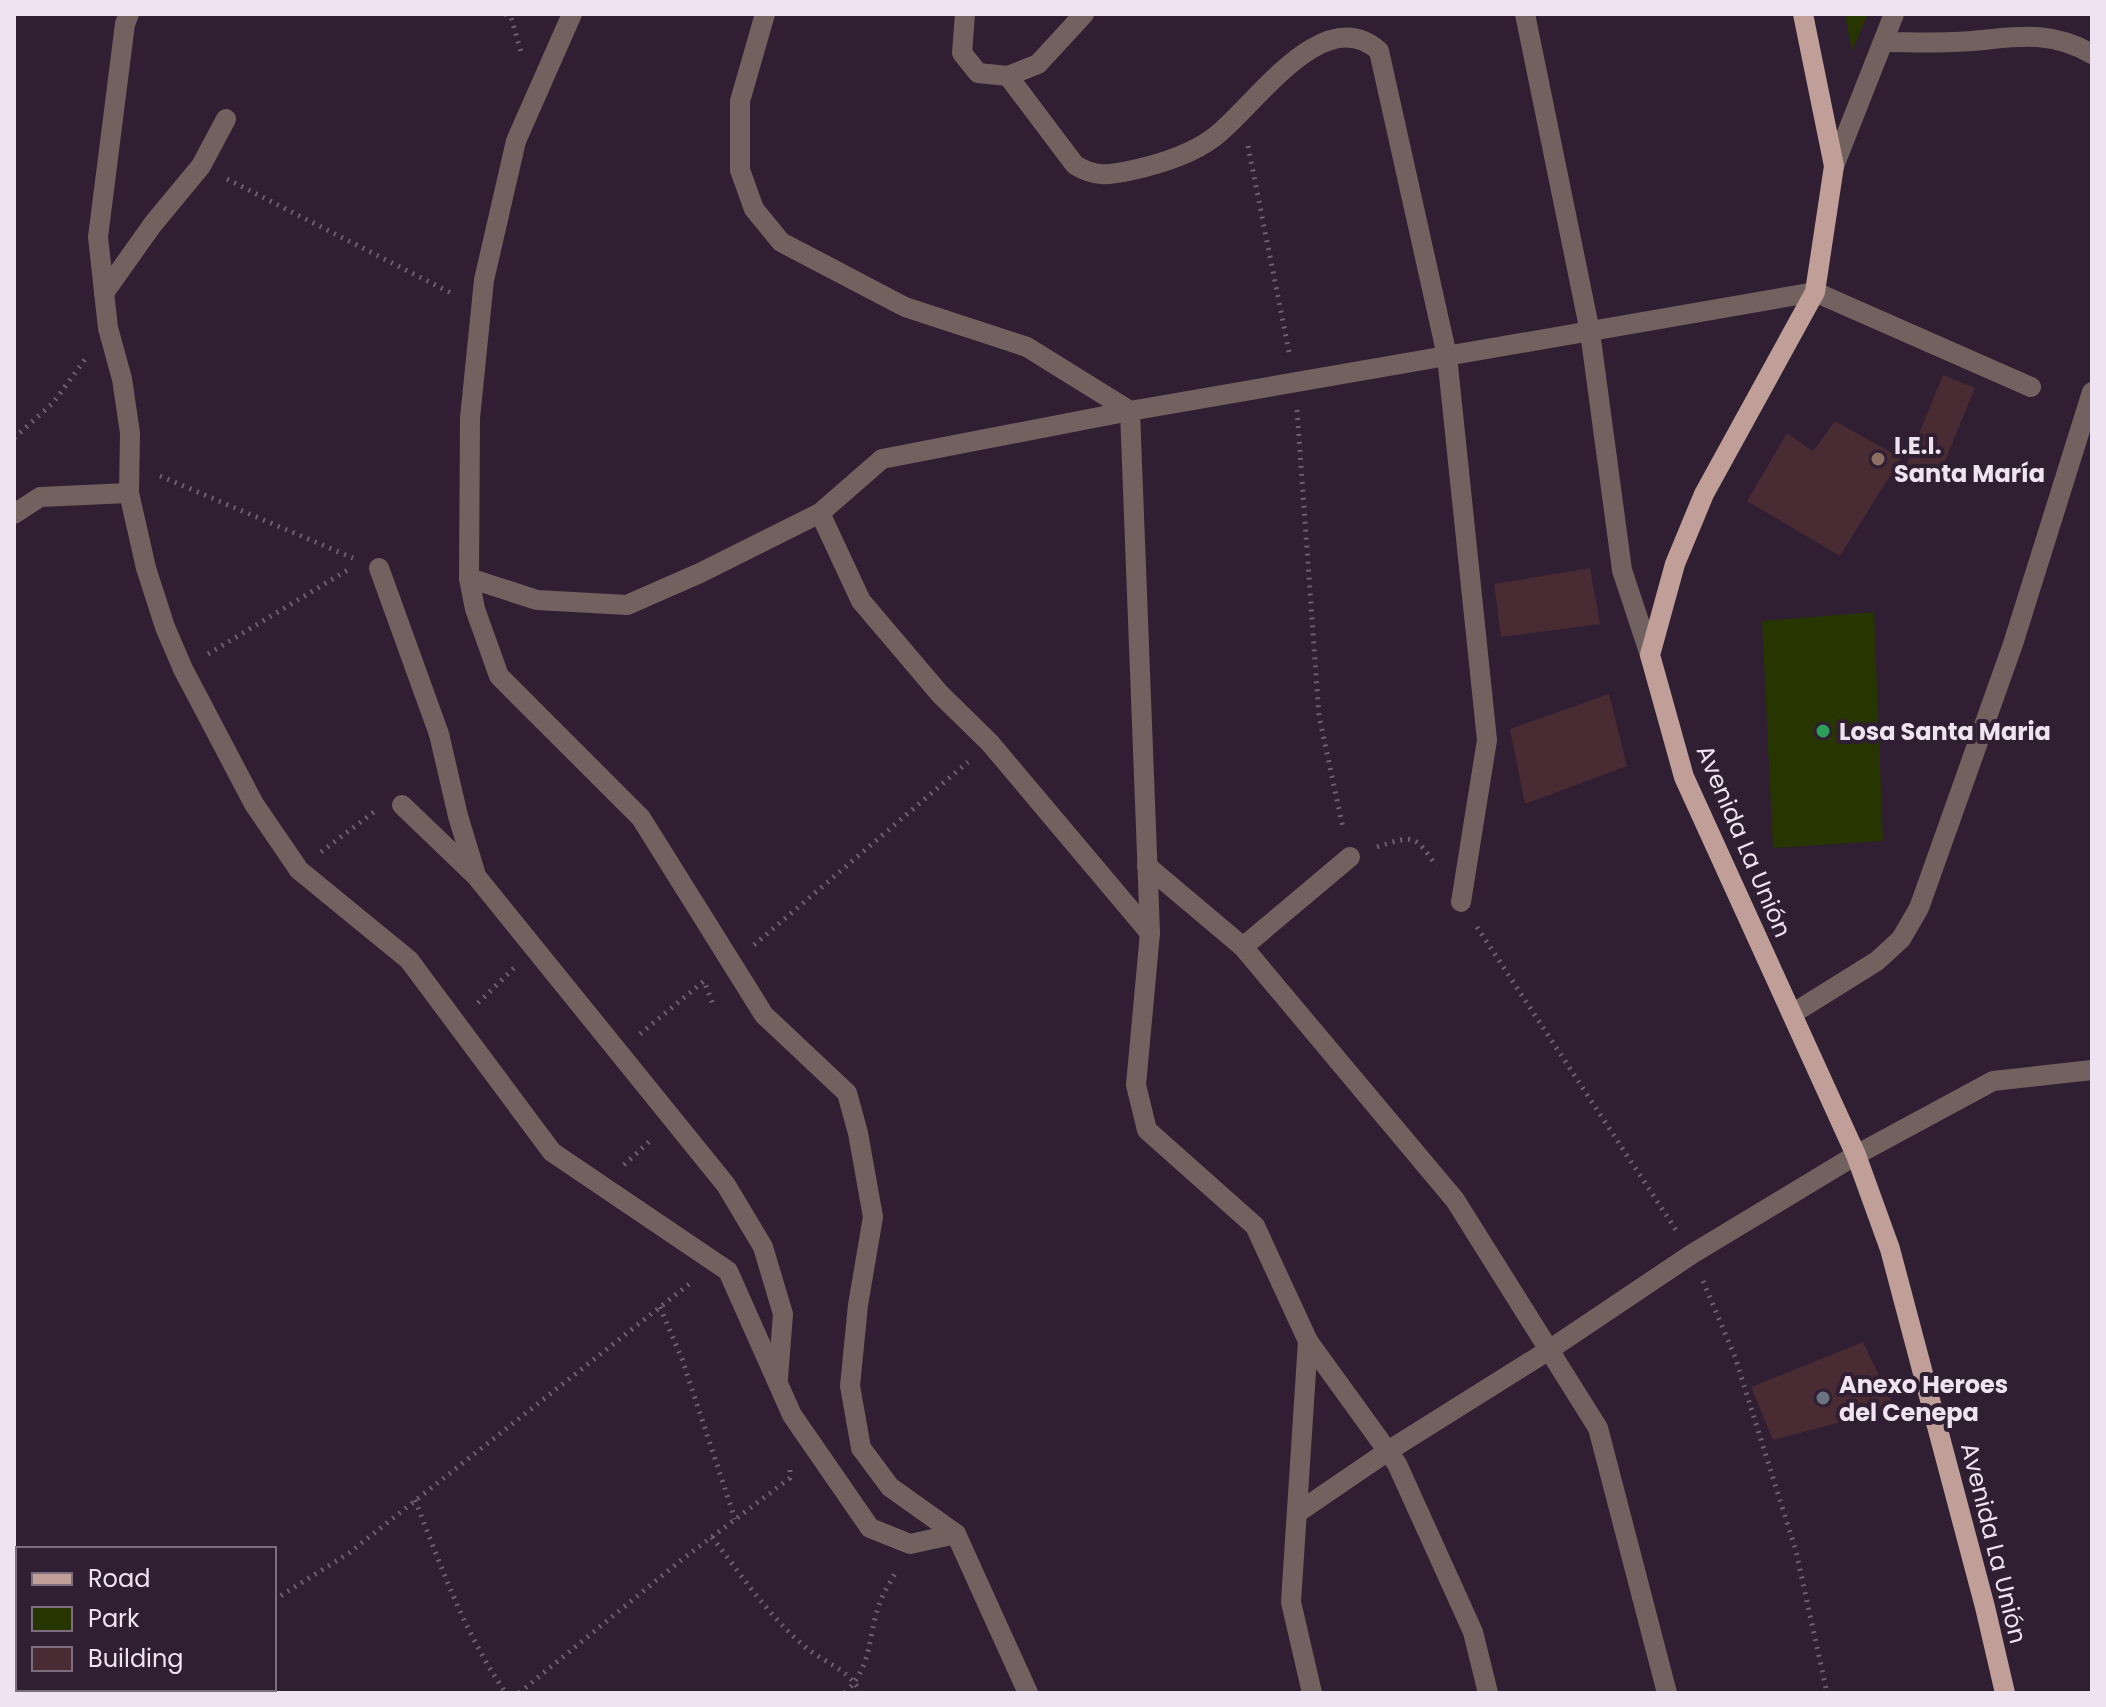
<svg xmlns="http://www.w3.org/2000/svg" width="2106" height="1707" viewBox="0 0 2106 1707" font-family="Poppins,sans-serif">
  <style>
    .green { fill: #273601 }
    .building { fill: #492b34 }
    .lines { fill: none; stroke-linecap: round; stroke-linejoin: round }
    .path { stroke: #6e5e71; stroke-width: 5; stroke-dasharray: 2 6; stroke-linecap: butt }
    .minor { stroke: #72625f; stroke-width: 20 }
    .major { stroke: #bf9f98; stroke-width: 20 }
    .education-dot { fill: #8d6e63; stroke: #301e33; stroke-width: 3 }
    .leisure-dot { fill: #2e9e5b; stroke: #301e33; stroke-width: 3 }
    .worship-dot { fill: #6b7280; stroke: #301e33; stroke-width: 3 }
    .labels { text-anchor: middle; dominant-baseline: central; stroke-width: 8; stroke-linejoin: round; paint-order: stroke }
    .poi-label { font-size: 24px; font-weight: bold; fill: #efe3f1; stroke: #301e33; text-anchor: start }
    .street-label { font-size: 24px; fill: #efe3f1; stroke: #301e33 }
  </style>
  <rect width="100%" height="100%" fill="#301e33"/>
  <!-- green -->
  <g class="green">
    <polygon points="1845,14 1868,14 1852,51"/>
    <polygon points="1874,612 1883,841 1773,848 1762,621"/>
  </g>
  <!-- building -->
  <g class="building">
    <polygon points="1943,375 1975,388 1937,480 1905,468"/>
    <polygon points="1835,421 1901,458 1840,556 1747,501 1787,433 1813,451"/>
    <polygon points="1590,568 1600,624 1501,637 1494,584"/>
    <polygon points="1609,694 1627,766 1525,804 1510,729"/>
    <polygon points="1863,1342 1895,1408 1773,1440 1751,1387"/>
  </g>
  <g class="lines">
    <!-- path -->
    <g class="path">
      <polyline points="505,14 511,17 521,52"/>
      <polyline points="1248,146 1289,352"/>
      <polyline points="227,179 453,294"/>
      <polyline points="1297,410 1319,716 1343,828"/>
      <polyline points="14,438 53,403 86,358"/>
      <polyline points="160,476 353,558"/>
      <polyline points="208,654 351,568"/>
      <path d="M1377,847C1413,835 1415,834 1436,866"/>
      <polyline points="321,852 374,812"/>
      <polyline points="1477,927 1676,1230"/>
      <polyline points="754,945 968,762"/>
      <polyline points="478,1003 514,968"/>
      <polyline points="640,1034 704,981 714,1007"/>
      <polyline points="624,1165 652,1139"/>
      <polyline points="1703,1281 1735,1357 1796,1551 1827,1693"/>
      <polyline points="660,1307 682,1359 735,1519"/>
      <path d="M415,1500C441,1566 465,1635 506,1693"/>
      <path d="M712,1537C741,1575 768,1615 804,1646C824,1663 849,1669 861,1693"/>
      <polyline points="274,1600 349,1553 693,1281"/>
      <polyline points="519,1693 680,1561 790,1478 790,1468"/>
      <path d="M845,1693C873,1665 867,1639 879,1605C883,1593 891,1581 897,1570"/>
    </g>
    <!-- minor -->
    <g class="minor">
      <polyline points="129,14 125,24 98,237 108,328 122,379 130,433 129,493 146,568 165,627 183,669 254,804 299,870 409,960 552,1152 728,1271 792,1415 870,1528 910,1544 956,1534"/>
      <polyline points="572,14 516,141 484,280 470,418 469,578 475,609 499,676 641,818 764,1015 847,1093 858,1133 873,1217 858,1305 850,1386 861,1448 890,1487 956,1534 1028,1693"/>
      <polyline points="765,14 740,101 740,170 754,209 781,242 905,307 1027,347 1130,411 1150,933 1136,1085 1147,1130 1255,1226 1308,1341 1291,1602 1312,1693"/>
      <polyline points="965,14 962,53 978,73 1008,76 1038,64 1084,14"/>
      <polyline points="1525,14 1590,332 1622,570 1650,655"/>
      <path d="M1883,42C1906,42 1929,43 1952,42C2004,41 2042,25 2092,54"/>
      <path d="M1008,76L1075,165C1096,178 1110,175 1133,170C1160,164 1190,155 1213,138C1253,109 1322,0 1379,51L1447,356L1487,740L1461,902"/>
      <polyline points="1834,166 1894,14"/>
      <polyline points="104,293 153,224 201,166 226,119"/>
      <polyline points="820,513 861,601 940,694 990,743 1150,933"/>
      <polyline points="14,514 40,497 129,493"/>
      <polyline points="379,568 439,734 458,816 475,872"/>
      <polyline points="469,578 537,600 627,605 700,573 820,513 882,459 1130,411 1815,292 2031,387"/>
      <polyline points="402,805 476,876 726,1185 763,1247 783,1314 778,1378"/>
      <polyline points="1147,866 1243,947 1455,1200 1598,1428 1667,1693"/>
      <polyline points="1243,947 1350,857"/>
      <polyline points="1792,1014 1877,961 1901,939 1919,908 2013,644 2092,392"/>
      <polyline points="1308,1341 1397,1464 1473,1632 1488,1693"/>
      <polyline points="1297,1513 1388,1451 1549,1350 1692,1254 1856,1155 1993,1081 2092,1070"/>
      <polyline points="263,1689 264,1693"/>
    </g>
    <!-- major -->
    <polyline class="major" points="1803,14 1834,166 1815,292 1704,494 1675,564 1650,655 1684,777 1856,1155 1890,1249 1985,1607 2005,1693"/>
  </g>
  <!-- markers -->
  <circle class="education-dot" cx="1878" cy="459" r="8"/>
  <circle class="leisure-dot" cx="1823" cy="731" r="8"/>
  <circle class="worship-dot" cx="1823" cy="1398" r="8"/>
  <g class="labels">
    <!-- poi labels -->
    <g class="poi-label">
      <text x="1894" y="445">I.E.I.<tspan x="1894" dy="28">Santa María</tspan></text>
      <text x="1839" y="731">Losa Santa Maria</text>
      <text x="1839" y="1384">Anexo Heroes<tspan x="1839" dy="28">del Cenepa</tspan></text>
    </g>
    <!-- street labels -->
    <g class="street-label">
      <text transform="translate(1744 841) rotate(67)">Avenida La Unión</text>
      <text transform="translate(1994 1543) rotate(76)">Avenida La Unión</text>
    </g>
  </g>
  <!-- border -->
  <rect width="2106" height="1707" fill="none" stroke="#efe3f1" stroke-width="32"/>
  <!-- legend -->
  <rect x="16" y="1547" width="260" height="144" fill="#301e33" stroke="#7c6d7f" stroke-width="2"/>
  <rect x="32" y="1573" width="40" height="12" fill="#bf9f98" stroke="#7c6d7f" stroke-width="2"/>
  <text x="88" y="1587" font-size="24" fill="#efe3f1">Road</text>
  <rect x="32" y="1607" width="40" height="24" fill="#273601" stroke="#7c6d7f" stroke-width="2"/>
  <text x="88" y="1627" font-size="24" fill="#efe3f1">Park</text>
  <rect x="32" y="1647" width="40" height="24" fill="#492b34" stroke="#7c6d7f" stroke-width="2"/>
  <text x="88" y="1667" font-size="24" fill="#efe3f1">Building</text>
</svg>
